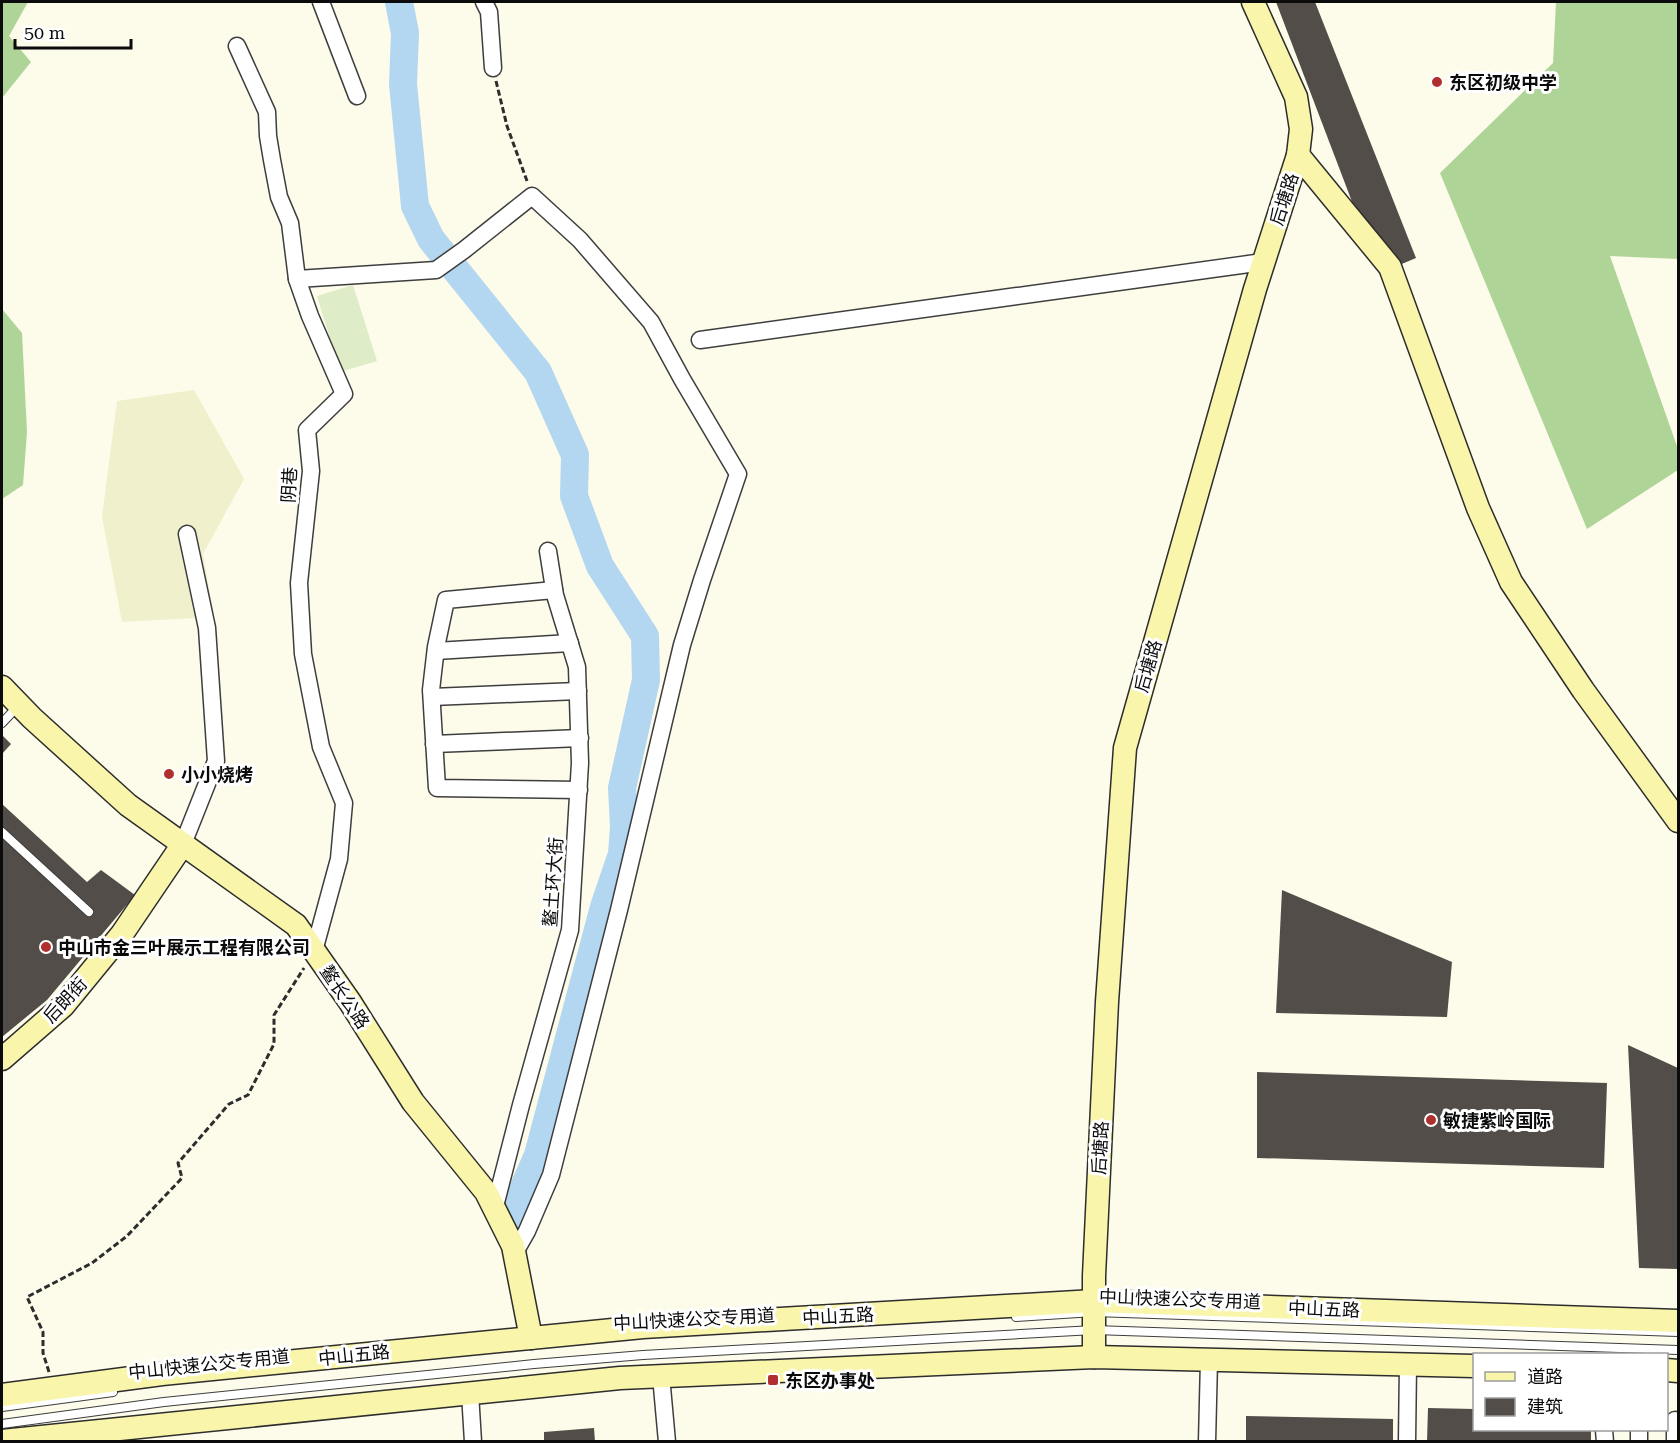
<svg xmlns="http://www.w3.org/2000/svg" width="1680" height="1443" viewBox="0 0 1680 1443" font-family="'Roboto Serif','Noto Sans SC',serif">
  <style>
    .farmland { fill: #f1f0cd }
    .forest { fill: #afd498 }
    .pitch { fill: #deecc8 }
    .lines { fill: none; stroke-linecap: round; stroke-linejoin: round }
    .river { stroke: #b3d6f1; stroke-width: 28 }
    .building { fill: #524d48 }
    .lane-casing { stroke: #3e3e3e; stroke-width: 10 }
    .street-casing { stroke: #3e3e3e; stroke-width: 19 }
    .secondary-casing { stroke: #2d2d2d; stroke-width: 25 }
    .path { stroke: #2d2d2d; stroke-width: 3; stroke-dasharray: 6 3; stroke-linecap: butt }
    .lane { stroke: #fff; stroke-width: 8 }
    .street { stroke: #fff; stroke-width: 16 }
    .secondary { stroke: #f9f5aa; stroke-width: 22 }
    .poi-dot { fill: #af302e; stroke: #fff; stroke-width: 2 }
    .labels { text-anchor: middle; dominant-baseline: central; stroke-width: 6; stroke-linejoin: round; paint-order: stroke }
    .poi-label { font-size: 18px; font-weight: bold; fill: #0b0b0b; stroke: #fff; text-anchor: start }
    .street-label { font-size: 18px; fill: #0b0b0b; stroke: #fff }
  </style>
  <rect width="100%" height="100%" fill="#fdfbea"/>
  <!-- farmland -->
  <polygon class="farmland" points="194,390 244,479 203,554 214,617 122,622 102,517 117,401"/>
  <!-- forest -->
  <g class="forest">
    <polygon points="2,2 28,2 9,36 31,62 2,98"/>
    <polygon points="1556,2 1678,2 1678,259 1610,256 1678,449 1678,470 1587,529 1440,173 1553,63"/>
    <polygon points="2,309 22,333 27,432 23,485 2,499"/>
  </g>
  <!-- pitch -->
  <polygon class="pitch" points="353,285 377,361 340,372 317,296"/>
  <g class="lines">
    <!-- river -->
    <polyline class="river" points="399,2 405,33 403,84 415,206 431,239 538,372 575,455 574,496 600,566 645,636 646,680 622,788 624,827 622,854 604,907 538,1155 512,1215"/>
  </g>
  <!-- building -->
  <g class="building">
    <polygon points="1276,2 1315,2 1416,258 1397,266 1354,207"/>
    <polygon points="2,735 11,744 2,754"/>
    <polygon points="2,804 87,882 101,870 135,895 47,1000 2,1037"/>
    <polygon points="1282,890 1452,962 1447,1017 1276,1013"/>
    <polygon points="1628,1045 1678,1068 1678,1269 1639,1268"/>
    <polygon points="1257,1072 1607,1083 1604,1168 1257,1158"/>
    <polygon points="1428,1408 1474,1409 1474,1430 1591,1430 1591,1442 1427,1442"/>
    <polygon points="1246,1416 1393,1419 1393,1442 1246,1442"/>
    <polygon points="594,1428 595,1442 544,1442 544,1432"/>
  </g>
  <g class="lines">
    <!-- lane casing -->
    <g class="lane-casing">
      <g id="lane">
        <polyline points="2,723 18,706"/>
        <polyline points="2,832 89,912"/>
        <polyline points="1016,1317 1094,1312 1678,1332"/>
        <polyline points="2,1407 113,1392"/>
        <polyline points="2,1424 164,1402 534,1364 643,1355 1094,1330 1678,1350"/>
      </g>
    </g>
    <!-- street casing -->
    <g class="street-casing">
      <g id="street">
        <polyline points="321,2 357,96"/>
        <polyline points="484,2 489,12 493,68"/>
        <polyline points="237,46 267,112 268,136 272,160 279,197 290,223 297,279 310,316 344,394 307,430 311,471 299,583 303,654 321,747 344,803 339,859 314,951"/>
        <polyline points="297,279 436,270 464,250 532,196 580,240 651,322 682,379 738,474 702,580 682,645 619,910 551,1175 527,1231 514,1254"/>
        <polyline points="700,340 1263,262"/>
        <polyline points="554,590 446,600 436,647 431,690 437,788 579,790"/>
        <polyline points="436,651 570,643"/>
        <polyline points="432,697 578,691"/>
        <polyline points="434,744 580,738"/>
        <polyline points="183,844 216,761 207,628 187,534"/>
        <polyline points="494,1210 521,1105 570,930 580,763 577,667 555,595 548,551"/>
        <polyline points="661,1376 667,1442"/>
        <polyline points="470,1393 473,1442"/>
        <polyline points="1675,1420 1675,1442"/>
        <polyline points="1604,1430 1605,1442"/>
        <polyline points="1639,1430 1639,1442"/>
        <polyline points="1207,1442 1209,1360"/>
        <polyline points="1407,1442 1408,1364"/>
      </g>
    </g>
    <!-- secondary casing -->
    <g class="secondary-casing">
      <g id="secondary">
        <polyline points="1298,155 1390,267 1478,508 1511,582 1583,690 1678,821"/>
        <polyline points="2,687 32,718 128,805 296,925 350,1002 413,1102 486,1192 513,1246 531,1338"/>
        <polyline points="2,1059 63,1006 122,934 183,844"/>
        <polyline points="1094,1357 1094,1276 1107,1002 1125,748 1255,289 1298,155 1301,129 1296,97 1253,2"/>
        <polyline points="1666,1370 1678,1371"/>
        <polyline points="2,1395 162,1374 643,1327 1094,1301 1678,1321"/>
        <polyline points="2,1441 620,1378 1094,1357 1474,1366"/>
      </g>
    </g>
    <!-- path -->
    <g class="path">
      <polyline points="496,81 507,126 527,181"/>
      <polyline points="49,1372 43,1353 43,1332 27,1297 92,1263 127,1236 182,1178 178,1163 229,1104 248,1095 274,1044 274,1015 304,968"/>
    </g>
    <!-- lane -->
    <use href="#lane" class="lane"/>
    <!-- street -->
    <use href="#street" class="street"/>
    <!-- secondary -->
    <use href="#secondary" class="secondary"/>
  </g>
  <!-- markers -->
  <g class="poi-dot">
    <circle cx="1437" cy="82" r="6"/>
    <circle cx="169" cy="774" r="6"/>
    <circle cx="46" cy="947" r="6"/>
    <circle cx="1431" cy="1120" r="6"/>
    <rect x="767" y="1374" width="12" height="12" rx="3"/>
  </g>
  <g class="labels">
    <!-- poi labels -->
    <g class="poi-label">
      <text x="1449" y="82">东区初级中学</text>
      <text x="181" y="774">小小烧烤</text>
      <text x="58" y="947">中山市金三叶展示工程有限公司</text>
      <text x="1443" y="1120">敏捷紫岭国际</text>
      <text x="785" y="1380">东区办事处</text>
    </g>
    <!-- street labels -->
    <g class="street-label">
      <text transform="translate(1284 199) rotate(-72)">后塘路</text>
      <text transform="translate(289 485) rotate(-87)">阴巷</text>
      <text transform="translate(1148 666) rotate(-74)">后塘路</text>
      <text transform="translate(553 882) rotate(-86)">鳌土环大街</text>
      <text transform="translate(345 997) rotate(56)">鳌长公路</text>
      <text transform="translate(65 1000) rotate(-47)">后朗街</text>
      <text transform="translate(1100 1148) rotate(-87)">后塘路</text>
      <text transform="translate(1180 1299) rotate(2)">中山快速公交专用道</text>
      <text transform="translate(1324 1309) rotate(2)">中山五路</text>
      <text transform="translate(838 1316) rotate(-3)">中山五路</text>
      <text transform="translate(694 1319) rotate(-3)">中山快速公交专用道</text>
      <text transform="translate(354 1355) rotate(-6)">中山五路</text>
      <text transform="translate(209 1364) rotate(-6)">中山快速公交专用道</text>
    </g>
  </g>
  <!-- border -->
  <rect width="1680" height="1443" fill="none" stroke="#0b0b0b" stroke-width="6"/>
  <!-- legend -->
  <rect x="1473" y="1353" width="195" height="78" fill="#ffffff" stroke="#9d9d9d" stroke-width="1.5"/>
  <rect x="1485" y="1372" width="30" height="9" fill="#f9f5aa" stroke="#9d9d9d" stroke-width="1.5"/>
  <text x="1527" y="1383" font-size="18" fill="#0b0b0b">道路</text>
  <rect x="1485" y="1398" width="30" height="18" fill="#524d48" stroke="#9d9d9d" stroke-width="1.5"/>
  <text x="1527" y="1413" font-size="18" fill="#0b0b0b">建筑</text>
  <!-- scale -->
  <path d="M15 39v9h116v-9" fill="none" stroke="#0b0b0b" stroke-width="3"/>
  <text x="24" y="39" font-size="18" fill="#0b0b0b" stroke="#ffffff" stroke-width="4.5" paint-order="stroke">50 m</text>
</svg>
